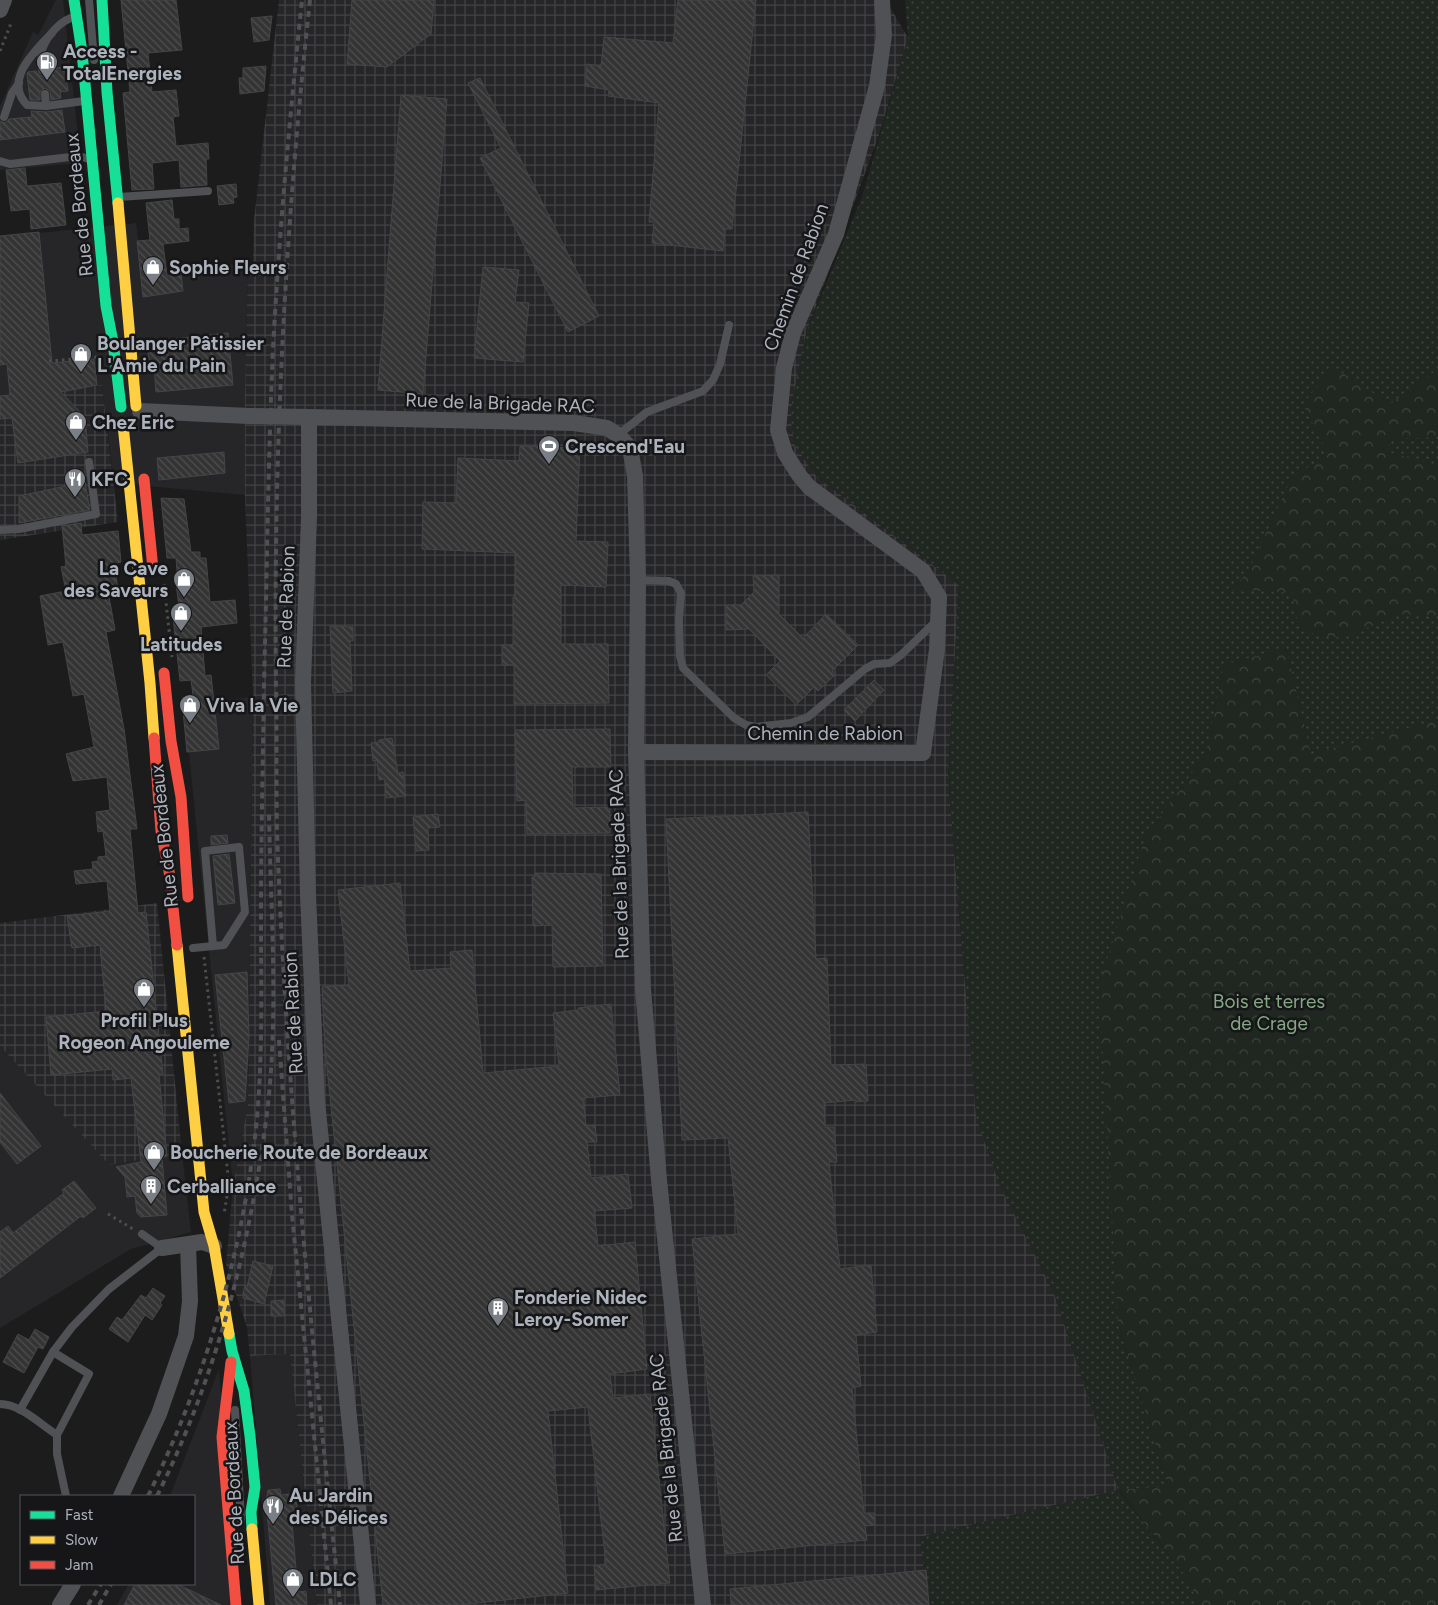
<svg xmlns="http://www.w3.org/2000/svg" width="1438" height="1605" viewBox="0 0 1438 1605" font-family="Figtree,sans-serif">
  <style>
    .built { fill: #262628 }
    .industrial { fill: url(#industrial-grid) }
    .grass { fill: url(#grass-dots) }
    .forest { fill: url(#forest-crowns) }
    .building { fill: url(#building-back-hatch); stroke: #444548 }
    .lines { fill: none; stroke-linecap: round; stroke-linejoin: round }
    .path { stroke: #4c4d4f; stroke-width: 3; stroke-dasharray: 2.5 4; stroke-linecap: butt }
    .lane { stroke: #4f5155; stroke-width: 8 }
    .street { stroke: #4f5155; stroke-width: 16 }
    .fast { stroke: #16e098; stroke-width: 11 }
    .slow { stroke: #ffcf43; stroke-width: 11 }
    .jam { stroke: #f24e42; stroke-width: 11 }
    .rail { stroke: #505154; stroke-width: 4; stroke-dasharray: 6 5; stroke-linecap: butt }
    .street-bridge { stroke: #4f5155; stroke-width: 16 }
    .labels { text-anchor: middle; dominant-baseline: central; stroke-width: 5; stroke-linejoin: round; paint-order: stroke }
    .poi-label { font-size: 19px; font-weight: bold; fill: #adb3bd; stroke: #161618; text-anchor: start }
    .street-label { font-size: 19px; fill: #adb3bd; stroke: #161618 }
    .park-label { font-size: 19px; fill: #85a884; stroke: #161618 }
  </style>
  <defs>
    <pattern id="industrial-grid" width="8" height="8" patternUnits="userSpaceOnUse" patternTransform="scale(1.25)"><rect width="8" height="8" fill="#262628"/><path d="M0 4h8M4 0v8" fill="none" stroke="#434345"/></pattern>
    <pattern id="grass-dots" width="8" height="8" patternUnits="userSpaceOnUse" patternTransform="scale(1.25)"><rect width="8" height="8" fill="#1f2720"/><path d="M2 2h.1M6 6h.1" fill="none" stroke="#3d443e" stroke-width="1.8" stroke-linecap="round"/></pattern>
    <pattern id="forest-crowns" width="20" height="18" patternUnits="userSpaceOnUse" patternTransform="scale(1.25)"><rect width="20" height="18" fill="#1f2720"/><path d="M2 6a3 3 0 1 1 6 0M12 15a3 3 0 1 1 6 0" fill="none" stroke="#3d443e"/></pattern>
    <pattern id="building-back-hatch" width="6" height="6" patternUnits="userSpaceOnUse" patternTransform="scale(1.25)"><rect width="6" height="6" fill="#343434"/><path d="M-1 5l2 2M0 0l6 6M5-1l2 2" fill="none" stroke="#4f4f4f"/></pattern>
  </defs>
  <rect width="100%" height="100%" fill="#1c1c1c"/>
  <!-- built -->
  <g class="built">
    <polygon points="56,0 63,0 81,163 0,170 0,106 33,32 38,35"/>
    <polygon points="136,223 143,278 248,262 245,395 245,495 158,487 114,482 102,385 0,396 0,237"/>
    <polygon points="253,697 248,1104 233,1186 184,705"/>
    <polygon points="0,1046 109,1165 182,1153 191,1232 131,1249 0,1328"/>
    <polygon points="290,1354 317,1605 270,1605 250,1356"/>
    <polygon points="219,1369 238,1605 117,1605 129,1584 194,1584 194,1496 170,1496"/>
  </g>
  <!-- industrial -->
  <g class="industrial">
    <polygon points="279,0 886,0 908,38 878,138 806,333 816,476 959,585 948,776 964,972 999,1183 1054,1293 1119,1490 920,1537 928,1605 317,1605 290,1354 250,1356 247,1327 226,1264 233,1186 248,1104 253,697 245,495 245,395 248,262 253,262 254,220"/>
    <polygon points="102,385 118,522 0,540 0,396"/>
    <polygon points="157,903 182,1153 109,1165 0,1046 0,923"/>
  </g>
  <!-- grass -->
  <polygon class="grass" points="905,0 1438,0 1438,720 1311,755 1286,648 1224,665 1206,754 1145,837 1118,1323 1168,1486 1119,1491 1191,1583 1197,1605 928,1605 920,1537 1118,1490 1054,1293 999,1184 976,1117 948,776 959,585 816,476 794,444 791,421 792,401 806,333 863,194 908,38"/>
  <!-- forest -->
  <g class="forest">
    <polygon points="1333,367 1390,404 1438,369 1438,437 1391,439 1388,452 1438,466 1438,616 1401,614 1342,638 1300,631 1292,593 1233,589 1249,570 1292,477 1328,455 1303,404"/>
    <polygon points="1286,648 1311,754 1438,720 1438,1605 1197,1605 1191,1583 1119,1490 1168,1486 1118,1323 1099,986 1145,837 1206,754 1224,665"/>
  </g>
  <!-- building -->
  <g class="building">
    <polygon points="121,0 176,0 182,50 148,53 152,92 176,90 179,116 173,117 176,146 208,143 209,159 206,159 207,185 181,187 179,160 152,163 154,189 132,190 123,93 130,92"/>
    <polygon points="352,0 434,0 431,34 387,67 347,64"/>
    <polygon points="678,0 756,0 732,229 725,229 723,251 652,243 654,222 649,222 659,103 608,96 609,90 585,86 587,64 601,66 604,37 673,43"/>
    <polygon points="272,16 269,40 254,42 251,18"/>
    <polygon points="266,66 264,91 240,94 239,78 243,78 243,68"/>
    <polygon points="65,67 68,91 60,92 61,98 51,100 50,91 45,88 40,92 40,100 30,100 27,74 28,72 36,71 38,74 42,76 46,74 48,69"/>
    <polygon points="480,78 599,316 568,332 480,158 501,148 468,83"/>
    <polygon points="401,95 447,99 423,394 378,390"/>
    <polygon points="62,110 65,132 0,140 0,121 5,123 9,119 32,117 31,111 47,112"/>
    <polygon points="25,168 27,186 61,183 66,225 31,229 30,209 11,211 6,170"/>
    <polygon points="236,184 237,197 233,198 234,203 219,205 217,186"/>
    <polygon points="172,200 174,219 179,219 179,229 188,228 189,241 163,244 167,276 181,274 183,291 143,297 137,241 150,240 146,203"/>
    <polygon points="39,232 52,363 94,359 97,385 61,392 85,417 88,452 18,463 12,418 0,419 0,396 10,395 7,364 0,365 0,236"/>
    <polygon points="483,267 519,270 515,302 529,303 523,362 474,358"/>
    <polygon points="228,333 233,385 156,392 154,366 150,364 148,353 152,349 151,341"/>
    <polygon points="520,446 580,448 576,541 608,542 606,587 561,585 561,644 608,644 609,703 514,704 514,665 502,665 502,645 513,645 513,597 515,597 516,553 422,549 423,502 456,503 458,458 519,461"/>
    <polygon points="224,452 225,473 159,480 157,458"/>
    <polygon points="85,482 90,510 19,523 19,496"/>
    <polygon points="161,498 184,499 191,552 200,552 200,558 206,558 210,602 235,600 237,623 201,627 205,676 211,675 219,749 187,752 183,711 195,710 191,680 180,681 172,608 179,607 176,583 178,583 176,558 167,558"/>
    <polygon points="81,523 82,535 118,531 121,562 114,564 118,589 108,591 115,630 106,632 124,729 137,829 130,829 138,913 146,912 163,1074 159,1075 167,1156 162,1158 167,1215 141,1217 137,1213 135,1196 127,1197 125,1177 116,1167 141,1162 131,1078 113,1080 112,1069 51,1075 46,1017 106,1011 100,945 72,948 67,916 110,911 107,881 76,884 74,871 93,869 92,862 98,861 98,857 106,856 103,831 98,832 96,812 110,810 107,777 73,781 66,754 94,747 84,694 73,696 63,642 48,645 40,596 66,591 61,567 66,566 62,526"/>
    <polygon points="779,575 779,614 803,638 826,614 858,645 832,671 836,674 818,691 814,687 796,705 766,675 780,661 749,629 726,630 726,605 741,605 754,592 753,576"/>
    <polygon points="330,626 353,627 353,641 350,641 352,691 333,693"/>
    <polygon points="874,680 884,690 855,721 844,710"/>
    <polygon points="610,729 611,767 572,767 573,808 610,807 610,833 527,834 526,800 517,801 515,730"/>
    <polygon points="392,738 398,773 403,772 406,796 386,798 385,779 379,780 377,760 373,761 371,743 379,742 379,740"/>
    <polygon points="808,812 816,959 827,958 831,1065 866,1064 868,1101 856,1102 856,1100 824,1103 825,1127 834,1127 837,1162 829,1162 840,1269 871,1265 877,1332 856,1335 861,1386 852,1388 864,1513 874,1513 875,1525 865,1526 867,1540 725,1554 692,1239 738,1234 728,1138 682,1140 666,819"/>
    <polygon points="438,814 440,827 428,828 429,850 416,851 413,817"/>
    <polygon points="227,835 228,843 211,845 211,836"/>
    <polygon points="229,854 235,903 218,905 213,856"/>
    <polygon points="535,873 601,874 603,966 553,967 552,925 533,926 532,877 535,877"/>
    <polygon points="400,883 410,971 451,968 450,952 472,950 483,1073 559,1066 553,1013 578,1010 578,1008 611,1004 620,1095 583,1098 586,1126 595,1125 597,1142 587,1142 591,1178 628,1174 632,1208 594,1211 598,1246 635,1242 647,1369 610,1374 613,1398 650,1394 670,1583 596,1590 594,1566 606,1564 588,1407 548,1411 568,1593 459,1605 383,1605 325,1049 322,987 349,985 338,890"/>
    <polygon points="247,972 249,1037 245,1101 229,1103 215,975"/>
    <polygon points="0,1093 41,1146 17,1164 0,1142"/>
    <polygon points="74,1181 96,1208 83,1218 81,1216 0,1278 0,1232 8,1226 13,1233 64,1193 62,1190"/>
    <polygon points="253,1261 273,1266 264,1304 243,1298 243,1293 245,1286 247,1287"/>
    <polygon points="153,1288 165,1296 160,1303 162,1305 152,1320 145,1315 128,1342 109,1329 117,1317 122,1320 141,1295 146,1298"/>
    <polygon points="284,1300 284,1316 271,1316 271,1301"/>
    <polygon points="35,1329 49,1337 43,1349 38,1347 24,1373 3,1362 18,1334 29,1340"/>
    <polygon points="280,1489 281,1495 296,1493 298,1521 292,1522 298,1592 306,1591 307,1605 276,1605 266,1502 268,1490"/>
    <polygon points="926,1570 929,1605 731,1605 730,1589"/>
    <polygon points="135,1584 177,1584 221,1605 124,1605"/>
  </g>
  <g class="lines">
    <!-- path -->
    <g class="path">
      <polyline points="0,51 10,26 10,21"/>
      <polyline points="49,361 97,357"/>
      <polyline points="164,584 172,657"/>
      <polyline points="204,957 229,1184 224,1214"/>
      <polyline points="108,1214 133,1229"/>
    </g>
    <!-- lane -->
    <g class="lane">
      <polyline points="89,0 94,60"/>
      <path d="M42,70C41,63 40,57 42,50C46,37 61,19 75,17"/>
      <polyline points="45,94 46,106 84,101"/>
      <path d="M46,106L27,105C3,80 35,51 52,33"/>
      <polyline points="4,117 12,93 19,83"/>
      <polyline points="0,161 10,164 79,156 89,159"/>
      <polyline points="119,197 208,191"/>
      <polyline points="618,435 647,412 703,391 713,380 720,364 729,325"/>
      <polyline points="0,530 19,529 96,514 89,462"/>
      <polyline points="638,580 669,581 676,584 681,593 679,620 680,656 683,668 734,718 746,725 756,727 791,723 808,717 865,669 874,664 890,663 901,655 936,621"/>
      <polyline points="193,948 224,945 245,912 239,847 205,851 213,946"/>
      <polyline points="53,1352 72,1327 109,1289 162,1248 142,1234"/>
      <path d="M0,1404C20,1404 40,1424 57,1435V1454L66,1496"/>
      <polyline points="20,1410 53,1352 89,1374 57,1435"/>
      <polyline points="235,1410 241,1521"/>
    </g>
    <!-- street -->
    <g class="street">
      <polyline points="0,10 4,0"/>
      <polyline points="140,411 249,416"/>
      <polyline points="636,752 923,753 937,649 939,597 923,571 809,487 799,475 785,453 778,430 784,368 793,333 836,234 877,86 884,35 882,0"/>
      <polyline points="162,1248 202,1242 214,1246"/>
      <polyline points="121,1496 159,1414 186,1336 190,1301 188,1245"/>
      <polyline points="60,1605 73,1584"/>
      <polyline points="368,1605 317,1101 308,895 303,682 309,517 309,417 574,423 607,428 618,435 630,448 635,476 638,580 636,752 643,989 659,1180 703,1605"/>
    </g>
    <!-- fast -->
    <g class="fast">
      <polyline points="74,0 82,52 106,306 113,342 121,407"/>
      <polyline points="102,0 107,92 118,203"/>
      <polyline points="229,1334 232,1351 244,1391 250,1436 255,1487 251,1512 252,1529"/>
    </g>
    <!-- slow -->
    <g class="slow">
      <polyline points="118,203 136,406"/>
      <polyline points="123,425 150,683 154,738"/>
      <polyline points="177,945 204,1212 214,1246 229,1334"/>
      <polyline points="252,1529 259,1605"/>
    </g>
    <!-- jam -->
    <g class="jam">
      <polyline points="144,479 153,569"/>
      <polyline points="164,673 171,741 181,797 188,897"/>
      <polyline points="154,738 161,831 169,871 177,945"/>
      <polyline points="231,1362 222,1437 236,1605"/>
    </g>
    <!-- rail -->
    <g class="rail">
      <path d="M310,0C285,228 273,457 276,686C277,734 276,783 277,832C286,1090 313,1347 340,1605"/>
      <polyline points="279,1040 292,1215 331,1605"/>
      <path d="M148,1496C206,1378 244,1249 257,1118C263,1049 261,981 261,912C261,836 263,760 264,684C267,572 268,461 273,349C279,233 290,116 302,0"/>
      <path d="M157,1496C203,1403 234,1304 253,1202C262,1153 270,1102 272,1052C276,971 270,891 269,810"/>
      <polyline points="88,1605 101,1584"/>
      <polyline points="99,1605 111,1584"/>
    </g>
    <!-- street-bridge -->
    <polyline class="street-bridge" points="249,416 309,417"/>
  </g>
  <!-- icons -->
  <defs>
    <g id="fuel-pin" transform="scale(1.125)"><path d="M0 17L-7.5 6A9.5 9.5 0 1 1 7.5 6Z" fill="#7a7e85" stroke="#161618"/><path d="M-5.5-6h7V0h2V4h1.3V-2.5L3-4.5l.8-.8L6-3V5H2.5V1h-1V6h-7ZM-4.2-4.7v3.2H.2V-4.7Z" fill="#fff"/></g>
    <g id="shop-pin" transform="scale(1.125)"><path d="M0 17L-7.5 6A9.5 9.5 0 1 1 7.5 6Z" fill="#7a7e85" stroke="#161618"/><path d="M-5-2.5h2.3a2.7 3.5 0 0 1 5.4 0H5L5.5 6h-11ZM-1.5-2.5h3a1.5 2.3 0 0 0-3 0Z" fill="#fff"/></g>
    <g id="stadium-pin" transform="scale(1.125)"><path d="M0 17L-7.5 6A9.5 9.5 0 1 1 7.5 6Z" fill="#7a7e85" stroke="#161618"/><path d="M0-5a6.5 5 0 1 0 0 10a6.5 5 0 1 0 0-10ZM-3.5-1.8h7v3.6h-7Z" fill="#fff"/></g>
    <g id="restaurant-pin" transform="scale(1.125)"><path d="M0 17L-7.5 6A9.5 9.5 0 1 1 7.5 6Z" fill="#7a7e85" stroke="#161618"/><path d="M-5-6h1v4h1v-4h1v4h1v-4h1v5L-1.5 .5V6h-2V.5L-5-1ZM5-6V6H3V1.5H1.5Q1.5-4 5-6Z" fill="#fff"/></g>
    <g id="building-pin" transform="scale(1.125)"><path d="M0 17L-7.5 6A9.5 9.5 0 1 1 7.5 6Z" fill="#7a7e85" stroke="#161618"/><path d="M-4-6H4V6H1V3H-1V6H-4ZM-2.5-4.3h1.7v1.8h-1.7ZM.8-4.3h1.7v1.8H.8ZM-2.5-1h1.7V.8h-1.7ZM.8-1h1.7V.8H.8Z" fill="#fff"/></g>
  </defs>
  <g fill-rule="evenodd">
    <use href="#fuel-pin" x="47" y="62"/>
    <use href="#shop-pin" x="153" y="267"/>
    <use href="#shop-pin" x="81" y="354"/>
    <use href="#shop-pin" x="76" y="422"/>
    <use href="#stadium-pin" x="549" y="446"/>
    <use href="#restaurant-pin" x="75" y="479"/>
    <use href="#shop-pin" x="184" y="579"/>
    <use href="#shop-pin" x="181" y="613"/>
    <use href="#shop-pin" x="190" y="705"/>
    <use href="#shop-pin" x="144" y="989"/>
    <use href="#shop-pin" x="154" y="1152"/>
    <use href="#building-pin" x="151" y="1186"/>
    <use href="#building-pin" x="498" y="1308"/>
    <use href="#restaurant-pin" x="273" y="1506"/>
    <use href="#shop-pin" x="293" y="1579"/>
  </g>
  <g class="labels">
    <!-- poi labels -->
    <g class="poi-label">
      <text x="63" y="51">Access -<tspan x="63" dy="22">TotalEnergies</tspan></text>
      <text x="169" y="267">Sophie Fleurs</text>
      <text x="97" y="343">Boulanger Pâtissier<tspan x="97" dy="22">L'Amie du Pain</tspan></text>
      <text x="92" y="422">Chez Eric</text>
      <text x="565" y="446">Crescend'Eau</text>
      <text x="91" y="479">KFC</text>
      <text x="168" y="568" text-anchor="end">La Cave<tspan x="168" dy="22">des Saveurs</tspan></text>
      <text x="181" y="644" text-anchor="middle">Latitudes</text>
      <text x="206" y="705">Viva la Vie</text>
      <text x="144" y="1020" text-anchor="middle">Profil Plus<tspan x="144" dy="22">Rogeon Angouleme</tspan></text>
      <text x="170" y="1152">Boucherie Route de Bordeaux</text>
      <text x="167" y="1186">Cerballiance</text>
      <text x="514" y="1297">Fonderie Nidec<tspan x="514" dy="22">Leroy-Somer</tspan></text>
      <text x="289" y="1495">Au Jardin<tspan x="289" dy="22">des Délices</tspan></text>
      <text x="309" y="1579">LDLC</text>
    </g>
    <!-- street labels -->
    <g class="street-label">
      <text transform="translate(79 205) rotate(-96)">Rue de Bordeaux</text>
      <text transform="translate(796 277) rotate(-70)">Chemin de Rabion</text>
      <text transform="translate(500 403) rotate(2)">Rue de la Brigade RAC</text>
      <text transform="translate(286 607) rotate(-88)">Rue de Rabion</text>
      <text x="825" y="733">Chemin de Rabion</text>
      <text transform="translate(164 836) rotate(-96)">Rue de Bordeaux</text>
      <text transform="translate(619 864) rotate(-92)">Rue de la Brigade RAC</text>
      <text transform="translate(293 1013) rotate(-93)">Rue de Rabion</text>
      <text transform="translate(666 1448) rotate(-96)">Rue de la Brigade RAC</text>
      <text transform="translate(234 1493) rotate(-93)">Rue de Bordeaux</text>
    </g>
    <!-- park labels -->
    <g class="park-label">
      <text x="1269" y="1001">Bois et terres<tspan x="1269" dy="22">de Crage</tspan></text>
    </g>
  </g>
  <!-- legend -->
  <rect x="20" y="1495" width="175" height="90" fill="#161618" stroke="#52555a"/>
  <rect x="30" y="1511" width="25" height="8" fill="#16e098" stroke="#52555a"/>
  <text x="65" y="1520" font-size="15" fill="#adb3bd">Fast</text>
  <rect x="30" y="1536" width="25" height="8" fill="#ffcf43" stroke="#52555a"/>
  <text x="65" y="1545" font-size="15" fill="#adb3bd">Slow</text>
  <rect x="30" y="1561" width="25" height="8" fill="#f24e42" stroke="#52555a"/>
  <text x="65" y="1570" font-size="15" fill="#adb3bd">Jam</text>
</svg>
